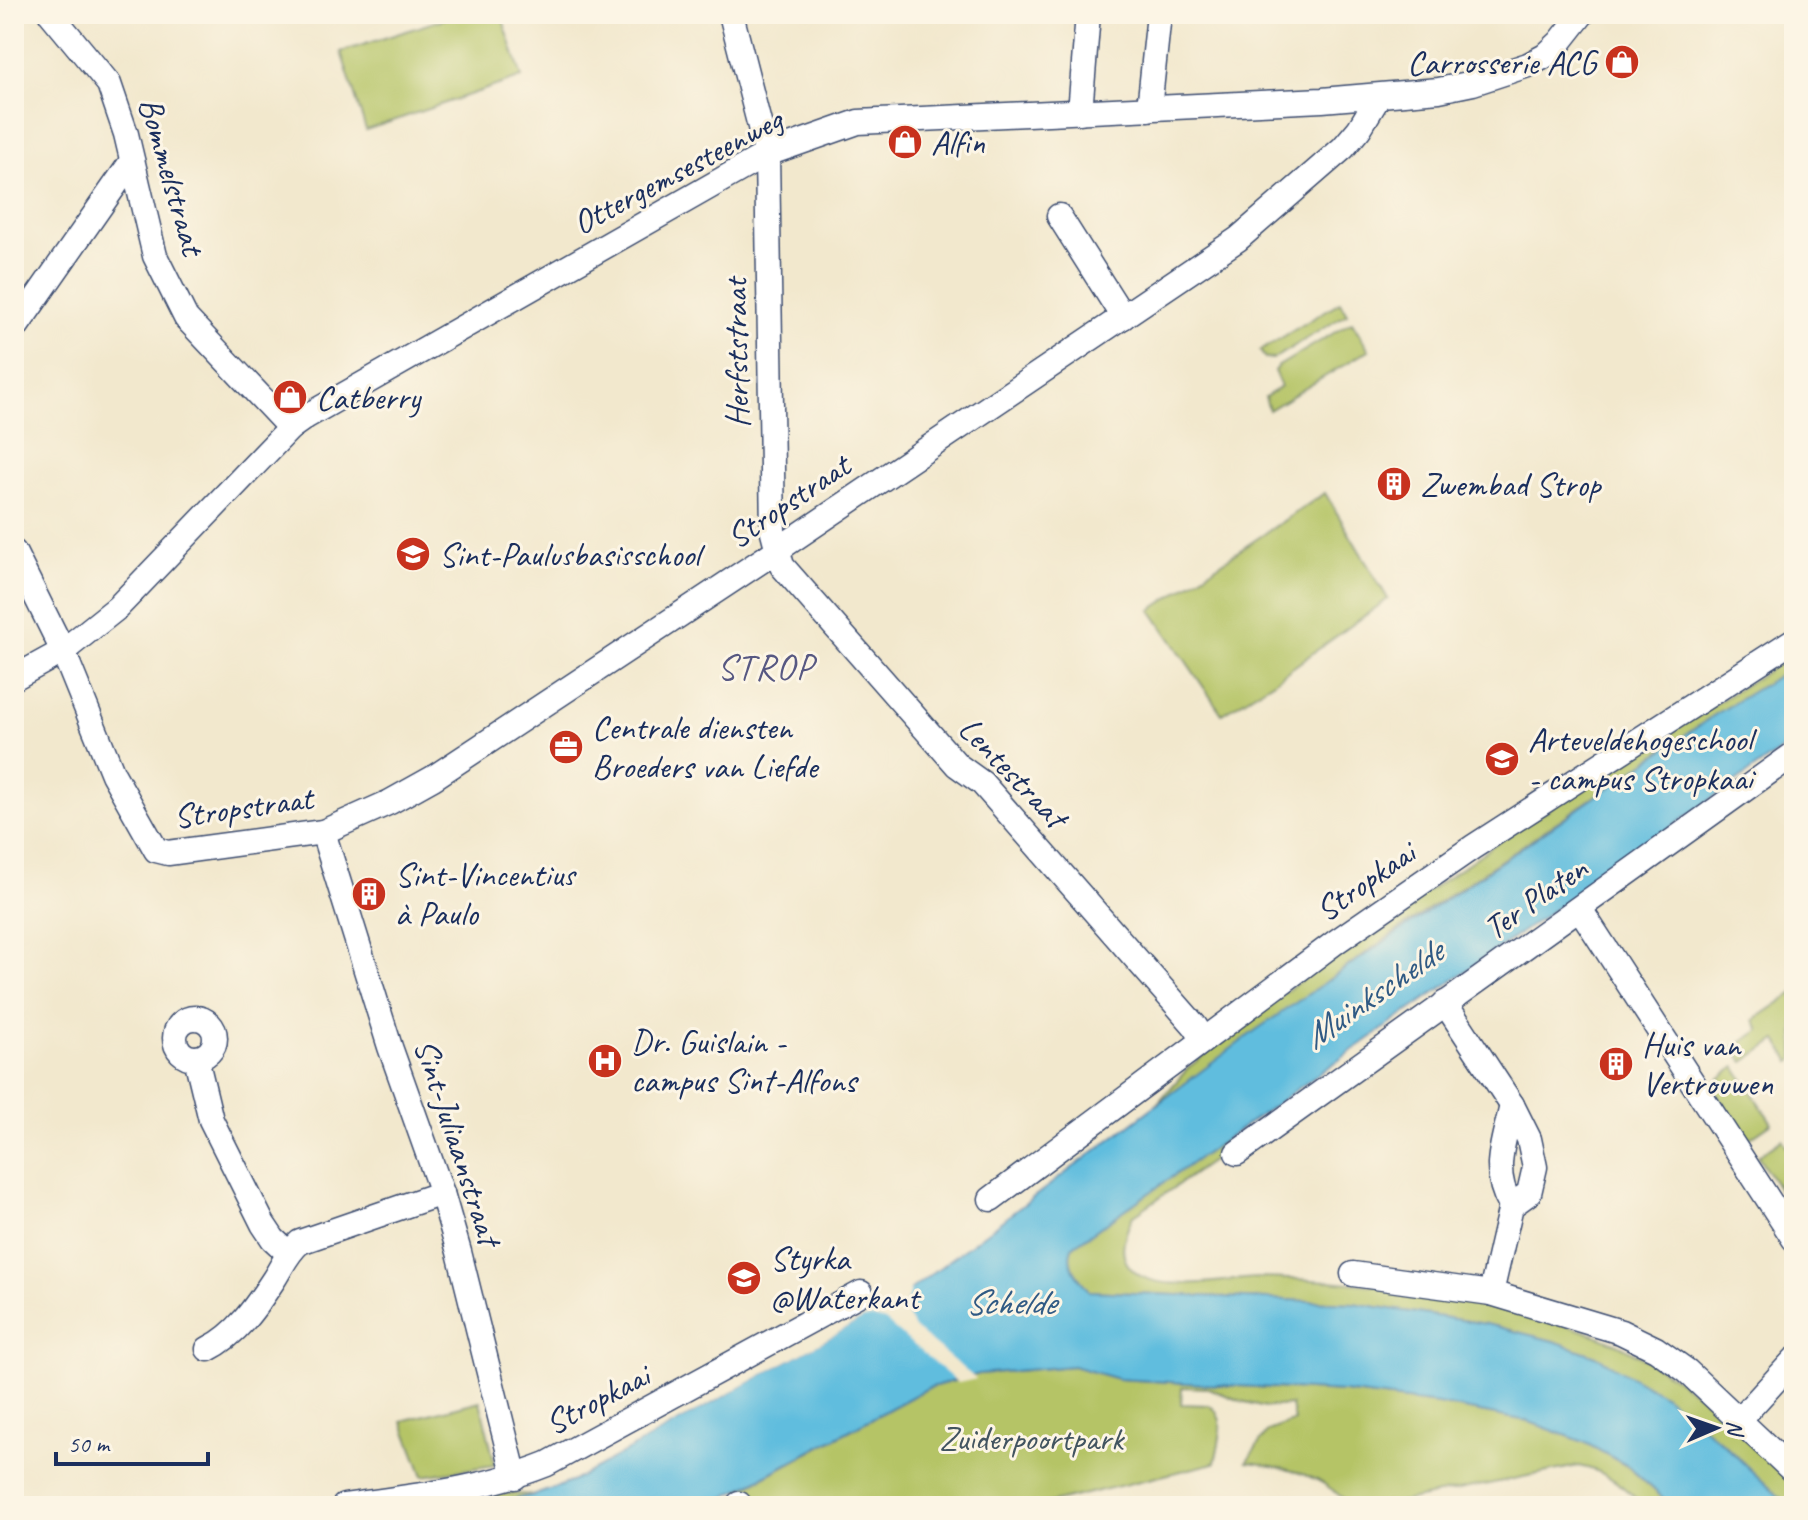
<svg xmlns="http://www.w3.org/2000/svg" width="1808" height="1520" viewBox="0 0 1808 1520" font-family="Caveat,sans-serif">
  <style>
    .green { fill: #b5c466; stroke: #687a62; stroke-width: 2 }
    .water { fill: #60bdde; stroke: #3e769e; stroke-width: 2 }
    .pier { fill: #f2e8cd }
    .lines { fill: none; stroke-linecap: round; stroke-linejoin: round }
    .minor-casing { stroke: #3b4b6f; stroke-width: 27 }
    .minor { stroke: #fff; stroke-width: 24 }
    .labels { text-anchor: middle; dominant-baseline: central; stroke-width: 6; stroke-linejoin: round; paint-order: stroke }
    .poi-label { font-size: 34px; fill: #1b2f5e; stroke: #fcf5e5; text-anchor: start }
    .street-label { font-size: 34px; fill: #1b2f5e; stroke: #fcf5e5 }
    .park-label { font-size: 34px; fill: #425460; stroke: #fcf5e5 }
    .neighbourhood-label { font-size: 36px; letter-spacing: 2px; fill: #575882; stroke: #fcf5e5 }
    .water-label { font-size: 36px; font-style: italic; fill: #305a84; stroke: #fcf5e5 }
  </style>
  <rect width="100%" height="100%" fill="#fcf5e5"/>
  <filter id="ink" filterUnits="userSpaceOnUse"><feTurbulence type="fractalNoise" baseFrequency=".0125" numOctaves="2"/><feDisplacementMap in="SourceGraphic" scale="16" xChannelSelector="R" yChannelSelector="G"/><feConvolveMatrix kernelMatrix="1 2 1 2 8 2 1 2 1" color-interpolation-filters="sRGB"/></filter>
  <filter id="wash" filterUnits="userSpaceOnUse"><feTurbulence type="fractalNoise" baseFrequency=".006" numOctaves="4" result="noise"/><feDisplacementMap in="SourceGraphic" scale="32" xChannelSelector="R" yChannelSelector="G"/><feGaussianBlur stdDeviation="1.8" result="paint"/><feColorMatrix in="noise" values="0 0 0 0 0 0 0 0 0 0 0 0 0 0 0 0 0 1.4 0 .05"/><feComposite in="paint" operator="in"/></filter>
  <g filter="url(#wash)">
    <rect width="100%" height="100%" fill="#f2e8cd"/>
    <!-- green -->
    <g class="green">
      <polygon points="459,14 501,14 522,77 366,130 341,52"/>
      <polygon points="1340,302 1347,314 1273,359 1265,358 1260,351"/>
      <polygon points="1352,322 1369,350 1269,410 1265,397 1281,387 1274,371 1277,367"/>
      <polygon points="1325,493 1388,599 1274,681 1222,714 1151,610"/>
      <polygon points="1794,654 1794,666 1713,716 1385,939 1156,1105 1189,1067 1289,989 1511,833"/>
      <polygon points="1794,993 1794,1060 1791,1062 1777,1040 1744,1062 1736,1052 1730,1050 1760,1030 1754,1020"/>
      <polygon points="1735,1067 1772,1123 1747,1140 1711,1085"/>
      <path d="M1226,1139L1232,1147L1133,1216C1123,1237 1115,1260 1139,1275C1167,1292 1226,1279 1258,1278C1270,1278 1283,1279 1295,1279C1392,1283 1511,1303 1603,1338C1626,1346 1656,1366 1676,1379C1719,1408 1757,1449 1794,1484V1506H1789L1721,1442L1596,1356L1554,1341L1486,1324L1353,1303L1089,1291C1078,1276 1065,1265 1072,1247Z"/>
      <polygon points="1782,1139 1794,1157 1794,1188 1783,1195 1758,1156"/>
      <path d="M1073,1366L1118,1379L1343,1392L1438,1404L1527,1421L1584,1442L1628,1467L1672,1506H1644C1624,1487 1606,1470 1578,1466L1379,1506C1341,1506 1352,1502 1324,1484C1306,1472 1268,1464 1246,1462L1268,1431L1294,1421L1291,1405L1265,1407L1241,1401L1208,1388L1182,1387L1181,1404L1209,1405C1229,1418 1218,1444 1215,1463L1036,1506H748L740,1490L928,1388L979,1374Z"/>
      <polygon points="480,1401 495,1465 423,1476 402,1421"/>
      <polygon points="502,1493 535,1495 480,1506 406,1506"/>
    </g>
    <!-- water -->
    <path class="water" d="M1794,666V741L1072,1247C1065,1265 1078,1276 1089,1291L1353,1303L1486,1324L1554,1341L1596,1356L1667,1397L1721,1442L1789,1506H1672L1628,1466L1584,1442L1527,1421L1438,1404L1343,1392L1118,1379L1073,1366L979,1374L928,1388L709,1506H480L535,1495L571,1482L899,1298L1256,1030L1713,716Z"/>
    <!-- pier -->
    <polygon class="pier" points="1143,1110 1132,1121 911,1288 905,1306 907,1315 914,1328 976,1379 958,1383 885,1321 874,1318 863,1319 591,1470 579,1473 897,1295"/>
  </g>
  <g filter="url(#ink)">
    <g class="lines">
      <!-- minor casing -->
      <g class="minor-casing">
        <g id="minor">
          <polyline points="51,14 109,84 126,134 155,256 186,318 290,428"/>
          <polyline points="731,14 767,154 773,532 782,566 957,765 982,783 1195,1026 1203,1039"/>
          <polyline points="1149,109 1159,14"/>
          <polyline points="1080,112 1088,14"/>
          <polyline points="1059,216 1123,317"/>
          <polyline points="14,330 132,161"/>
          <polyline points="14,552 63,651 113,774 156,850 168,853 323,832 390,802 433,778 761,561 1238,239 1343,148 1359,129 1379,96"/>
          <polyline points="14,678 63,651 117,608 290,428 307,416 767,154 858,122 1322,100 1439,90 1473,83 1528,65 1545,56 1560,42 1582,14"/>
          <polyline points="323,832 390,1047 442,1193 459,1252 515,1477"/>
          <polyline points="1580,909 1794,1239"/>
          <polyline points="1445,1003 1512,1105 1529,1139 1535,1167 1529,1193 1511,1206 1491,1293"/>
          <circle cx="195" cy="1038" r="20"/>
          <polyline points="196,1058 211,1120 263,1224 273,1239 287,1252"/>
          <polyline points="1237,1153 1794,754"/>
          <polyline points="991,1199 1337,941 1473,847 1794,640"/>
          <path d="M1511,1206C1490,1170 1504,1143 1512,1105"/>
          <polyline points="1353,1274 1491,1293 1621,1332 1656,1349 1687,1371 1794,1472"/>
          <path d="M208,1349C237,1335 257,1305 274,1279C283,1265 287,1253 300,1242L442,1193"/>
          <polyline points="1739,1420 1794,1360"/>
          <polyline points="739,1504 740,1506"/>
          <path d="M344,1506C414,1496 482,1490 547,1464L861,1293"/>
        </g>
      </g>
      <!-- minor -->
      <use href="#minor" class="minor"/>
    </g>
  </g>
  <!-- icons -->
  <defs>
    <g id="shop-disc" transform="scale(1.8)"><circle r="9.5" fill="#c8321e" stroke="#fcf5e5"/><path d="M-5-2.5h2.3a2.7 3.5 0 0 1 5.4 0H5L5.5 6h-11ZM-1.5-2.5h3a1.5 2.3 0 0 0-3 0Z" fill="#fff"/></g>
    <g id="building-disc" transform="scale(1.8)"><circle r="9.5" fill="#c8321e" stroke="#fcf5e5"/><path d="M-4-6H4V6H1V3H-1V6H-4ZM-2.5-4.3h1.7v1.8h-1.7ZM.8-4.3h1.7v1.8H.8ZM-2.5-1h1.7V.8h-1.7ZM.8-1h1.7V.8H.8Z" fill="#fff"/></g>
    <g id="school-disc" transform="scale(1.8)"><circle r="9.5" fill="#c8321e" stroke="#fcf5e5"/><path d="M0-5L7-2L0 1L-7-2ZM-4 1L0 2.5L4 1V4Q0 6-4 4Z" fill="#fff"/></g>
    <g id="office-disc" transform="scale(1.8)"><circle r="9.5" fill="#c8321e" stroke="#fcf5e5"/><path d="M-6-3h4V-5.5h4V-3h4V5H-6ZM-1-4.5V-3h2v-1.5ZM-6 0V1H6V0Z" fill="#fff"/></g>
    <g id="university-disc" transform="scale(1.8)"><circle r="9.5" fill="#c8321e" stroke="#fcf5e5"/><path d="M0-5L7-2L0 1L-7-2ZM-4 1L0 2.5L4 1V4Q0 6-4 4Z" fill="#fff"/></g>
    <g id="hospital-disc" transform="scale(1.8)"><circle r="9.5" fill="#c8321e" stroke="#fcf5e5"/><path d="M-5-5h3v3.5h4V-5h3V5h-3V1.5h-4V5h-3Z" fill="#fff"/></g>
  </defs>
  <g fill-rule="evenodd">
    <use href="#shop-disc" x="1622" y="62"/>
    <use href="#shop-disc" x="905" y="142"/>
    <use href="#shop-disc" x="290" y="397"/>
    <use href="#building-disc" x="1394" y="484"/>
    <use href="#school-disc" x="413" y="554"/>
    <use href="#office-disc" x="566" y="747"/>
    <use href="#university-disc" x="1502" y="759"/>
    <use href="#building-disc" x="369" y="894"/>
    <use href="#hospital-disc" x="605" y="1061"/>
    <use href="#building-disc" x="1616" y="1064"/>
    <use href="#school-disc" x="744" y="1278"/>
  </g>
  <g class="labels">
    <!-- poi labels -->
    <g class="poi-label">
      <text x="1596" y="62" text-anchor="end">Carrosserie ACG</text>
      <text x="931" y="142">Alfin</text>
      <text x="316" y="397">Catberry</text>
      <text x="1420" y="484">Zwembad Strop</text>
      <text x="439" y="554">Sint-Paulusbasisschool</text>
      <text x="592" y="727">Centrale diensten<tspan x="592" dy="39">Broeders van Liefde</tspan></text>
      <text x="1528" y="739">Arteveldehogeschool<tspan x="1528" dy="39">- campus Stropkaai</tspan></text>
      <text x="395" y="874">Sint-Vincentius<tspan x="395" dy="39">à Paulo</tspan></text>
      <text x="631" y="1041">Dr. Guislain -<tspan x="631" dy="39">campus Sint-Alfons</tspan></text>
      <text x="1642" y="1044">Huis van<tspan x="1642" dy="39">Vertrouwen</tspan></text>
      <text x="770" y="1258">Styrka<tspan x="770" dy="39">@Waterkant</tspan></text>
    </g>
    <!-- street labels -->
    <g class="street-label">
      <text transform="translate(677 171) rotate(-28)">Ottergemsesteenweg</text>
      <text transform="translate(172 176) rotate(74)">Bommelstraat</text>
      <text transform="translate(736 353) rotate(-91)">Herfststraat</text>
      <text transform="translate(788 501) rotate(-34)">Stropstraat</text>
      <text transform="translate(1013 772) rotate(46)">Lentestraat</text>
      <text transform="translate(243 807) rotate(-8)">Stropstraat</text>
      <text transform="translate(1365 881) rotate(-35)">Stropkaai</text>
      <text transform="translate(1535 898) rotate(-35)">Ter Platen</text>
      <text transform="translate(458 1142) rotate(72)">Sint-Juliaanstraat</text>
      <text transform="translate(597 1399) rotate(-28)">Stropkaai</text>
    </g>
    <!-- park labels -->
    <g class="park-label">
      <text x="1031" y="1438">Zuiderpoortpark</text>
    </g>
    <!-- neighbourhood labels -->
    <g class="neighbourhood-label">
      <text x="766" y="667">STROP</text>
    </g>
    <!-- water labels -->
    <g class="water-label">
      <text transform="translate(1373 994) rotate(-35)">Muinkschelde</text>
      <text x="1010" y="1302">Schelde</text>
    </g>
  </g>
  <!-- margin -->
  <rect width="1808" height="1520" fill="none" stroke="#fcf5e5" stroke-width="48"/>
  <!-- north arrow -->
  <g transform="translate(1716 1428) rotate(88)" stroke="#fcf5e5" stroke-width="6" paint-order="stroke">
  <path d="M0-6L14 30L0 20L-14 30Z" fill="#1b2f5e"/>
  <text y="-12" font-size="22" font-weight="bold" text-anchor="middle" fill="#1b2f5e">N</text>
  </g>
  <!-- scale -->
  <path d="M56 1452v12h152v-12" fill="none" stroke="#1b2f5e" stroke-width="4"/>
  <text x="68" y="1452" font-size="24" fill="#1b2f5e" stroke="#fcf5e5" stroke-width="6" paint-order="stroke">50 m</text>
</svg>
